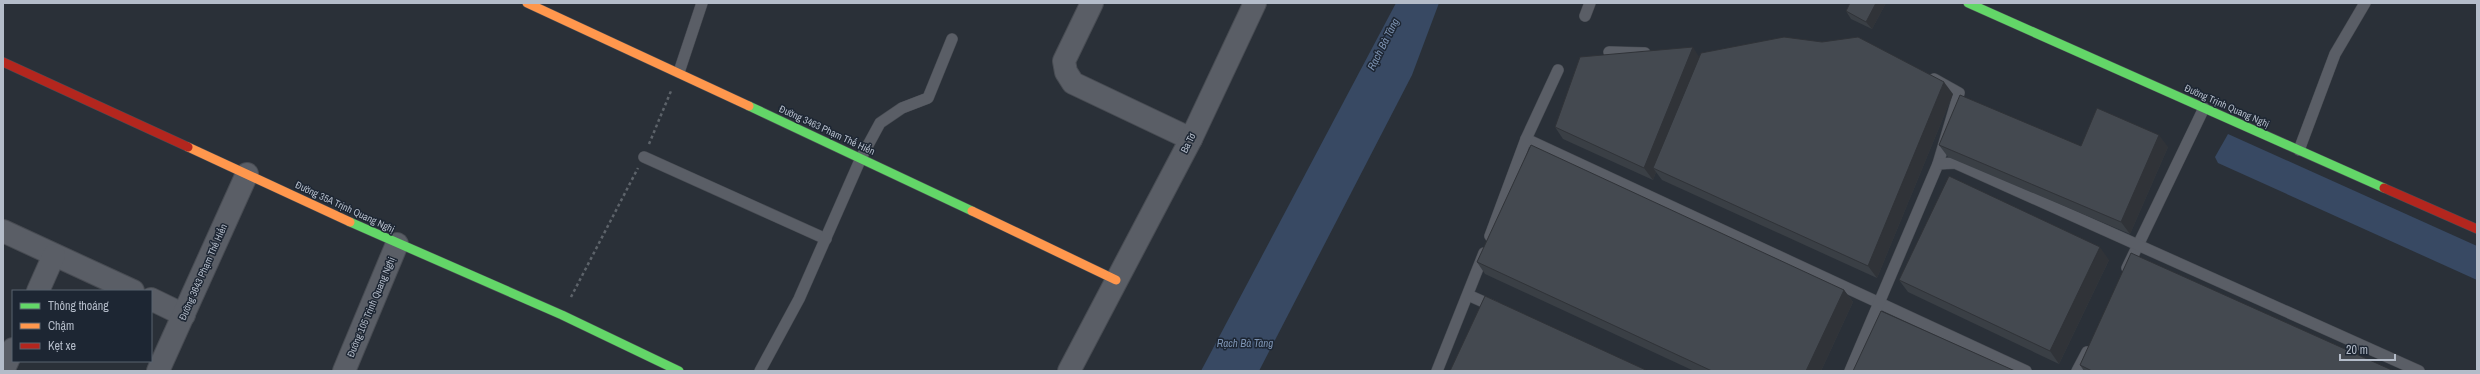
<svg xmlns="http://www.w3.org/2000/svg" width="2480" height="374" viewBox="0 0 2480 374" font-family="'Archivo Narrow',sans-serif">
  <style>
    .water { fill: #384963 }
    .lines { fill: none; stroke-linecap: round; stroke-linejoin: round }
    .lane-casing { stroke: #484c53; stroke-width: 12 }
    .street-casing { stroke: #484c53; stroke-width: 24 }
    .fast-casing { stroke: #484c53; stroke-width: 10 }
    .slow-casing { stroke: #484c53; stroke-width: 10 }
    .jam-casing { stroke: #484c53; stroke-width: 10 }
    .path { stroke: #5d636a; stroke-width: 2.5; stroke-dasharray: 3 3; stroke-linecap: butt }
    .lane { stroke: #5a5e66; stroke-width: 11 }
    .street { stroke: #5a5e66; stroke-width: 22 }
    .fast { stroke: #63d668; stroke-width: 9 }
    .slow { stroke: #ff974d; stroke-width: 9 }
    .jam { stroke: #b3261e; stroke-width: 9 }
    .wall { fill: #3a3f45 }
    .shaded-wall { fill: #303338 }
    .building { fill: #444950; stroke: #303338 }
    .labels { text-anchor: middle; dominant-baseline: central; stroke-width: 3; stroke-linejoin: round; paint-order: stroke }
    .street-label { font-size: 10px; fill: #b4bcc9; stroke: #1d2633 }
    .water-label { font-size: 11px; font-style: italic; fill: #7c92b1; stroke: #1d2633 }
  </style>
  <rect width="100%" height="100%" fill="#2a3038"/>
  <!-- water -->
  <g class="water">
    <polygon points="1396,3 1439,3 1412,75 1259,371 1201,371"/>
    <polygon points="2228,134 2477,246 2477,280 2218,163 2215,157"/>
  </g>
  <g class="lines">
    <!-- lane casing -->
    <g class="lane-casing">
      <g id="lane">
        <polyline points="1585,16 1590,3"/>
        <polyline points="1609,52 1645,53"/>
        <polyline points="679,72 702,3"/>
        <polyline points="1934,79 1959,93 1938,164"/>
        <polyline points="1526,139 2026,371"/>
        <polyline points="2299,150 2335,54 2365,3"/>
        <polyline points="644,157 826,239"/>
        <polyline points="1490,236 1526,139 1558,70"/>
        <polyline points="2127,268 2204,108"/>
        <polyline points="1468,295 1495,307"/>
        <polyline points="760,371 799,299 861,158 880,123 902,108 928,98 952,39"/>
        <polyline points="1437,371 1484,253"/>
        <polyline points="1850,371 1938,164 1955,163 2419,371"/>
        <polyline points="2077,371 2087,352"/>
      </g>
    </g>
    <!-- street casing -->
    <g class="street-casing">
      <g id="street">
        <polyline points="1092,3 1064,61 1066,72 1073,83 1191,139"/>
        <polyline points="3,231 133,291"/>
        <polyline points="38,291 54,255"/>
        <polyline points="151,299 184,315"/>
        <polyline points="3,371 13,349"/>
        <polyline points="158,371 247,174"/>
        <polyline points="344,371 397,244"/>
        <polyline points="1069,371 1191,139 1255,3"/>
      </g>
    </g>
    <!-- fast casing -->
    <g class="fast-casing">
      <g id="fast">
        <polyline points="1968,3 2384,188"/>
        <polyline points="749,106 972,211"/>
        <polyline points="350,222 562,315 679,371"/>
      </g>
    </g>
    <!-- slow casing -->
    <g class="slow-casing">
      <g id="slow">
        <polyline points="527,3 749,106"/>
        <polyline points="188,147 350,222"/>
        <polyline points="972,211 1116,280"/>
      </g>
    </g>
    <!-- jam casing -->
    <g class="jam-casing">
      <g id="jam">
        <polyline points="3,62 188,147"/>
        <polyline points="2384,188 2477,229"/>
      </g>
    </g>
    <!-- path -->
    <g class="path">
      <polyline points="649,144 671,91"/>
      <polyline points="571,297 638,168"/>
    </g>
    <!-- lane -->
    <use href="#lane" class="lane"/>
    <!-- street -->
    <use href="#street" class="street"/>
    <!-- fast -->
    <use href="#fast" class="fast"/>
    <!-- slow -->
    <use href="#slow" class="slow"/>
    <!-- jam -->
    <use href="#jam" class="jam"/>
  </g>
  <!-- wall -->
  <g class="wall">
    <polygon points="1850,3 1886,3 1872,29 1851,19 1846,11"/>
    <polygon points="1699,57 1953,94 1877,278 1662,180 1656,172 1653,180 1563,139 1555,127"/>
    <polygon points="1939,145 2081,146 2168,147 2130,234 1948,157"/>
    <polygon points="2109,260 2059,364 1908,292 1899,280"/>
    <polygon points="1477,262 1844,290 1853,302 1821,371 1694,371 1485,274"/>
    <polygon points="2080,365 2394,371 2084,371"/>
  </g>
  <!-- shaded-wall -->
  <g class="shaded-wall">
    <polygon points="1876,3 1886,3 1872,29 1866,22"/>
    <polygon points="1693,47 1701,60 1653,168 1656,172 1653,180 1644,168"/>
    <polygon points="1944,82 1953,94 1877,278 1868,266"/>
    <polygon points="2159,135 2168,147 2130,234 2121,222"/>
    <polygon points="2100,247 2109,260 2059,364 2050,351"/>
    <polygon points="1844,290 1853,302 1821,371 1806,371"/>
  </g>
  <!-- building -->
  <g class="building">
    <polygon points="1850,3 1876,3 1866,22 1846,11"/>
    <polygon points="1784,37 1822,42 1858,37 1944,82 1868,266 1653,168 1701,53"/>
    <polygon points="1693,47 1644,168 1555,127 1580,57"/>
    <polygon points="1960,95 2081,146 2097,108 2159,135 2121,222 1939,145"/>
    <polygon points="1531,145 1844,290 1806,371 1712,371 1477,262"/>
    <polygon points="1949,176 2100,247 2050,351 1899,280"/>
    <polygon points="2131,253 2394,371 2092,371 2080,365"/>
    <polygon points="1485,296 1648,371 1450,371"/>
    <polygon points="1881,311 2015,371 1853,371"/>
  </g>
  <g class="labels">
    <!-- street labels -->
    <g class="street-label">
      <text transform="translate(2227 106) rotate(24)">Đường Trịnh Quang Nghị</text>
      <text transform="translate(827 130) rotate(25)">Đường 3463 Phạm Thế Hiển</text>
      <text transform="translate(1188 143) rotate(-63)">Ba Tơ</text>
      <text transform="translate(345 207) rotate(25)">Đường 35A Trịnh Quang Nghị</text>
      <text transform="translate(203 272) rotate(-66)">Đường 3643 Phạm Thế Hiển</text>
      <text transform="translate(371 307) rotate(-67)">Đường 105 Trịnh Quang Nghị</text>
    </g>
    <!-- water labels -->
    <g class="water-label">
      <text transform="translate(1383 44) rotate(-63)">Rạch Bà Tàng</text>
      <text x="1245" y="343">Rạch Bà Tàng</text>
    </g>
  </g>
  <!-- border -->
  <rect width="2480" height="374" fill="none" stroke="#b4bcc9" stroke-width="8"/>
  <!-- legend -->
  <rect x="12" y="290" width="140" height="72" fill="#1d2633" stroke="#59626f"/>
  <rect x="20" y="303" width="20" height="6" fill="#63d668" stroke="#59626f"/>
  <text x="48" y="310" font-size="12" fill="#b4bcc9">Thông thoáng</text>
  <rect x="20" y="323" width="20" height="6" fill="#ff974d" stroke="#59626f"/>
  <text x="48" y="330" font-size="12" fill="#b4bcc9">Chậm</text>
  <rect x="20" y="343" width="20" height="6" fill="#b3261e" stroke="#59626f"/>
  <text x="48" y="350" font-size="12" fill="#b4bcc9">Kẹt xe</text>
  <!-- scale -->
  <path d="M2340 354v6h55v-6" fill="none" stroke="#b4bcc9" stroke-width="2"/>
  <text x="2346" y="354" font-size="12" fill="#b4bcc9" stroke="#1d2633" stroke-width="3" paint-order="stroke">20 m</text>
</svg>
